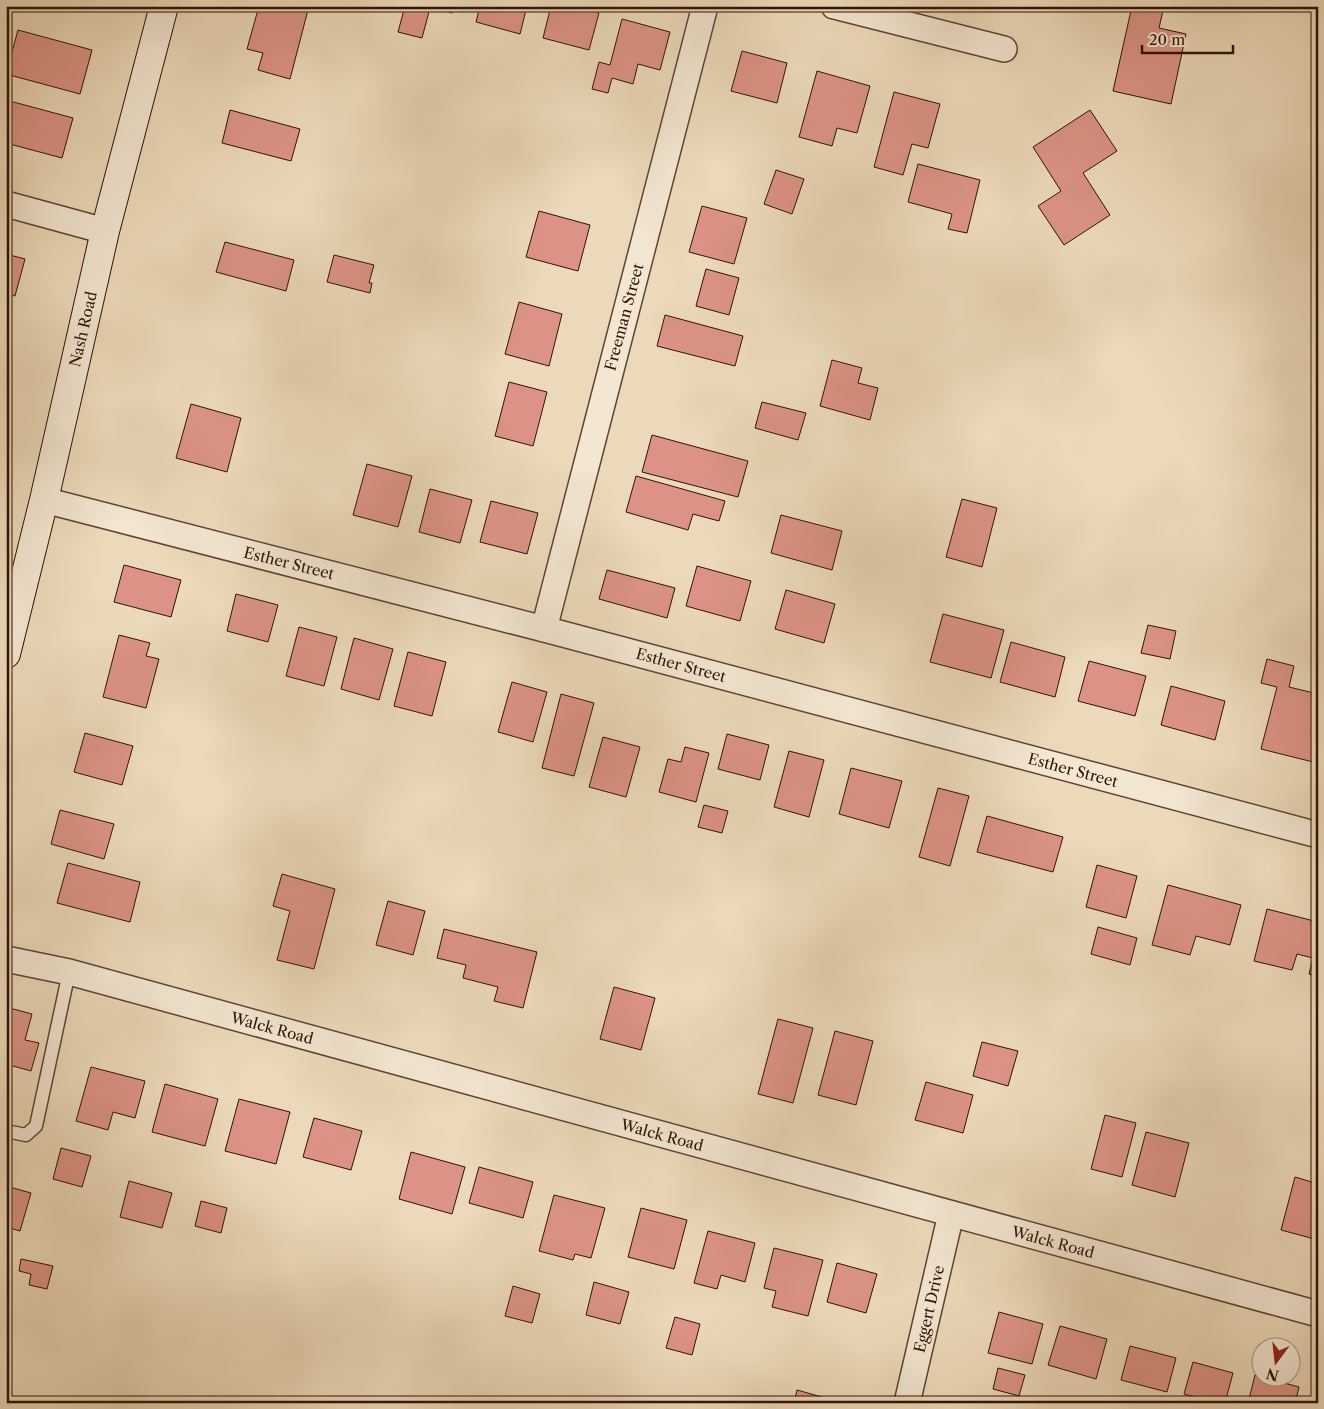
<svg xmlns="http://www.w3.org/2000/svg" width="1324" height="1409" viewBox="0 0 1324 1409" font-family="'Libre Caslon Text',serif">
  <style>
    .building { fill: #dc9385; stroke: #2f1305 }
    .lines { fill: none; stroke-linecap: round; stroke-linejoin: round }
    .lane-casing { stroke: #5e4432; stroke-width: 15 }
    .street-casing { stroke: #5e4432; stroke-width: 28 }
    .secondary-casing { stroke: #2f1305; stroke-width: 30 }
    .path { stroke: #2f1305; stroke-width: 3; stroke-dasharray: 1 2.5; stroke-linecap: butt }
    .lane { stroke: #f3e6d2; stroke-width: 12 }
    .street { stroke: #f3e6d2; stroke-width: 25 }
    .secondary { stroke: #f3e6d2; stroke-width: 28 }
    .labels { text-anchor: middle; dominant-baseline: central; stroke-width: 4.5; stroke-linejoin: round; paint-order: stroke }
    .street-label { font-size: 15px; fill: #2f1305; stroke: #f3e6d2 }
  </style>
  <rect width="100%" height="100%" fill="#ecd9b9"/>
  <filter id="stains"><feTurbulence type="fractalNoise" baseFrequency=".004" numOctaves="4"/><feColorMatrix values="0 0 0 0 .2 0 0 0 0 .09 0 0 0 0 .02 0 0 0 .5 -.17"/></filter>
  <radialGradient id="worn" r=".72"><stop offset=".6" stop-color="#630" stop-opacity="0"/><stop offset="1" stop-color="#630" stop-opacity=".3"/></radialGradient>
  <!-- building -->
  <g class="building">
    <polygon points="259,6 309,6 290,79 258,70 263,53 247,49"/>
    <polygon points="405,6 454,6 452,13 430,8 422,38 398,32"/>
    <polygon points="480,6 527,6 520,34 476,22"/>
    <polygon points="551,6 574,6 599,13 589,50 543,38"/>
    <polygon points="1132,6 1164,6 1159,28 1186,34 1171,104 1113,91"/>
    <polygon points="622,19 670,32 660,70 638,64 633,84 612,78 608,93 592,89 599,62 610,65"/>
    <polygon points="18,30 92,50 80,94 6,74"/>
    <polygon points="742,51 787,63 777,103 731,91"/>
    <polygon points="817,71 870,86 857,133 837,128 832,146 799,137"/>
    <polygon points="894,92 940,104 928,148 912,144 903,175 874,167"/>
    <polygon points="6,100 73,118 62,158 6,143"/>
    <polygon points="230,110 300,129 291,161 222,143"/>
    <polygon points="1090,110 1117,151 1083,173 1110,215 1064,245 1038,206 1061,191 1033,147"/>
    <polygon points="918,164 980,180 967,233 948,229 952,214 908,202"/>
    <polygon points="776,170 804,179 792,214 764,204"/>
    <polygon points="702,206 747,218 734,264 689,252"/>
    <polygon points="539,211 590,225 578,271 526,257"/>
    <polygon points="225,242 294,260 286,291 216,272"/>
    <polygon points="6,254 25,259 15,296 6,294"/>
    <polygon points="334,255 374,265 369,283 372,283 370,293 327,282"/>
    <polygon points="706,269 739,278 729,315 696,306"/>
    <polygon points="519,302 562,314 549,366 505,354"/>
    <polygon points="665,315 743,336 735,366 657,346"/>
    <polygon points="832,360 862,368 858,383 878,388 870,420 820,406"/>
    <polygon points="509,382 547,392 533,446 495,436"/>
    <polygon points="762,402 806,413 798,440 755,428"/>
    <polygon points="191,404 241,418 227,472 176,458"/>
    <polygon points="652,435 748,461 738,497 642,472"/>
    <polygon points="367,464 412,476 398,527 353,515"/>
    <polygon points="636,476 725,501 719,521 693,514 688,530 626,512"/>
    <polygon points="430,489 472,500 460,543 419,532"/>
    <polygon points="962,499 997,508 982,567 946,557"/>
    <polygon points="491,501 538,513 527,554 480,542"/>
    <polygon points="781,515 842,531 832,570 771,553"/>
    <polygon points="124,565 181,580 171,617 114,602"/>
    <polygon points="697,566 751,581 740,621 686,606"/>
    <polygon points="607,570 675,588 667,618 599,599"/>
    <polygon points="786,590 835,604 824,643 775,629"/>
    <polygon points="236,594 278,605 268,642 227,631"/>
    <polygon points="943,614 1004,630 991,678 930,662"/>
    <polygon points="1148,625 1176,631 1170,659 1141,653"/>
    <polygon points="299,627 337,637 324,686 286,676"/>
    <polygon points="119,635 150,643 146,656 159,659 146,708 103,697"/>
    <polygon points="354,638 393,649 379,700 341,689"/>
    <polygon points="1011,642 1065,657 1055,697 1000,682"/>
    <polygon points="408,652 446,662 432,716 394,706"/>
    <polygon points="1267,659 1294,666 1289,687 1318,694 1318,744 1313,762 1261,749 1277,687 1261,683"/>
    <polygon points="1089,661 1146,676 1135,716 1078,701"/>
    <polygon points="512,682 547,692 533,742 498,732"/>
    <polygon points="1171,686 1225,701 1215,740 1161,725"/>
    <polygon points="561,694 594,703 574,776 542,768"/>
    <polygon points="85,733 133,746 122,785 74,772"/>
    <polygon points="727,734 769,745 760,780 718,769"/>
    <polygon points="603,737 640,747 626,797 589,787"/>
    <polygon points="685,747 709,753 696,802 659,792 668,759 681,762"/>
    <polygon points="789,751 824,760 809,817 774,807"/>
    <polygon points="851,768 902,781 889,828 839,814"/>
    <polygon points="938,788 969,796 950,866 919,857"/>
    <polygon points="704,805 728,811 722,833 698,827"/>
    <polygon points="60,810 114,824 104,859 51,844"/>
    <polygon points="987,816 1063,837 1053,872 977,852"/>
    <polygon points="68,863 140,882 130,922 57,903"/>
    <polygon points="1097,865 1137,876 1126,918 1086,907"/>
    <polygon points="282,874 335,889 314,969 277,960 290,911 273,906"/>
    <polygon points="1168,885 1241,905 1230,945 1196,936 1190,955 1152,945"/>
    <polygon points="388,901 425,911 413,955 376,945"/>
    <polygon points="1267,909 1318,922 1318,977 1309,974 1313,958 1297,954 1292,970 1254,961"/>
    <polygon points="1098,927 1137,938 1130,965 1091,954"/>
    <polygon points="444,929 537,952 523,1008 494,1001 498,987 463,978 466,965 437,958"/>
    <polygon points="614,987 655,998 641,1050 600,1039"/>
    <polygon points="6,1007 32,1014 25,1040 39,1043 31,1071 6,1064"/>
    <polygon points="778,1019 813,1028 793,1103 758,1094"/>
    <polygon points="835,1031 873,1041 856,1105 818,1095"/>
    <polygon points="982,1042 1018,1051 1008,1086 973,1076"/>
    <polygon points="91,1067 145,1081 135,1118 113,1112 108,1130 76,1121"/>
    <polygon points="926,1082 973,1095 963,1133 915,1120"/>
    <polygon points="165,1084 218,1099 205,1146 152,1132"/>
    <polygon points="239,1099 290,1112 276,1164 225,1151"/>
    <polygon points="1105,1115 1136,1123 1122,1177 1091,1169"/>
    <polygon points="314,1118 362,1131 351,1170 303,1157"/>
    <polygon points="1146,1132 1189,1143 1175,1197 1132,1185"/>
    <polygon points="61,1148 91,1156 82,1187 53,1179"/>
    <polygon points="411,1152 465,1167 452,1214 399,1199"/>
    <polygon points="479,1167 533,1182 523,1218 469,1203"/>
    <polygon points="1295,1177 1318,1184 1318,1240 1281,1230"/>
    <polygon points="129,1181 172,1193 162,1228 120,1217"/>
    <polygon points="6,1186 31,1193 20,1231 6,1227"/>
    <polygon points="554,1195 605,1208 591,1258 575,1254 573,1260 539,1251"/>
    <polygon points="201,1201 227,1208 221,1233 195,1226"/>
    <polygon points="641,1208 687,1220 674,1269 628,1257"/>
    <polygon points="708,1231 755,1243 745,1282 721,1275 717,1289 694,1283"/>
    <polygon points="774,1248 823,1260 808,1316 772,1307 776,1291 764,1288"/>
    <polygon points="21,1259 53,1266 47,1289 29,1285 31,1274 19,1271"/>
    <polygon points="837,1263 877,1274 866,1313 827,1302"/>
    <polygon points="594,1282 629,1292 620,1324 586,1315"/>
    <polygon points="513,1286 540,1294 532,1323 505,1316"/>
    <polygon points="999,1312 1043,1324 1032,1364 988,1353"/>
    <polygon points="675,1317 700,1324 692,1355 666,1348"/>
    <polygon points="1060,1326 1107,1339 1096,1379 1048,1365"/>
    <polygon points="1130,1346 1176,1358 1167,1392 1121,1380"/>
    <polygon points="1193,1362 1233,1373 1225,1403 1215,1403 1184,1394"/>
    <polygon points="998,1368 1025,1375 1019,1396 993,1389"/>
    <polygon points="1255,1375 1299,1387 1295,1403 1248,1403"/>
    <polygon points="797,1390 829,1399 827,1403 794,1403"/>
  </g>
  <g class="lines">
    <!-- lane casing -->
    <g class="lane-casing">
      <polyline id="lane" points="6,1131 26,1135 36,1126 69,972"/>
    </g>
    <!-- street casing -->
    <g class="street-casing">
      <g id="street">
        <polyline points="834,6 1004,49"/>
        <polyline points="6,204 105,231"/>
        <polyline points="44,500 544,629 1318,835"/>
        <polyline points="544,629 705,6"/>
        <polyline points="6,959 69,972 1318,1314"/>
        <polyline points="907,1403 951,1214"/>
      </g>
    </g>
    <!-- secondary casing -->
    <g class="secondary-casing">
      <polyline id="secondary" points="6,654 44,500 105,231 164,6"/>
    </g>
    <!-- path -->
    <polyline class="path" points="1311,6 1318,30"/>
    <!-- lane -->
    <use href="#lane" class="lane"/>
    <!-- street -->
    <use href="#street" class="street"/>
    <!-- secondary -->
    <use href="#secondary" class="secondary"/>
  </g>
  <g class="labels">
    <!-- street labels -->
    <g class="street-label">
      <text transform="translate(624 317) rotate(-75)">Freeman Street</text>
      <text transform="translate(83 329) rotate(-77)">Nash Road</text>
      <text transform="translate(289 563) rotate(14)">Esther Street</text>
      <text transform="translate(681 665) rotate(15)">Esther Street</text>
      <text transform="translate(1073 770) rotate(15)">Esther Street</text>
      <text transform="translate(272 1028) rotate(15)">Walck Road</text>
      <text transform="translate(662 1135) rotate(15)">Walck Road</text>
      <text transform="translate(1053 1242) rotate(15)">Walck Road</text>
      <text transform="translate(929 1309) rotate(-77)">Eggert Drive</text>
    </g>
  </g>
  <!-- margin -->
  <rect width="1324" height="1409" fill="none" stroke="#ecd9b9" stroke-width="25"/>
  <rect x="8" y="8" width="1309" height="1394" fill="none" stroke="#2f1305" stroke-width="2.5"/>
  <rect x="12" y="12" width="1299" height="1384" fill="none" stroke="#2f1305"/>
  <!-- north arrow -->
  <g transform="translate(1276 1362) rotate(195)"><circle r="24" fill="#f3e6d2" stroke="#a59280"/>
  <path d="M0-4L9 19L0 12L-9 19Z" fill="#8f2418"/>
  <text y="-8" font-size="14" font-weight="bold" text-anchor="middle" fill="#2f1305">N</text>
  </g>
  <!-- scale -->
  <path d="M1142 45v8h91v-8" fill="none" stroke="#2f1305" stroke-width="2.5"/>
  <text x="1149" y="45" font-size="15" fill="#2f1305" stroke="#f3e6d2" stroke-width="4" paint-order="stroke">20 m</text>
  <rect width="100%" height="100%" filter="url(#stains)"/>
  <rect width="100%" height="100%" fill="url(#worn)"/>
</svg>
